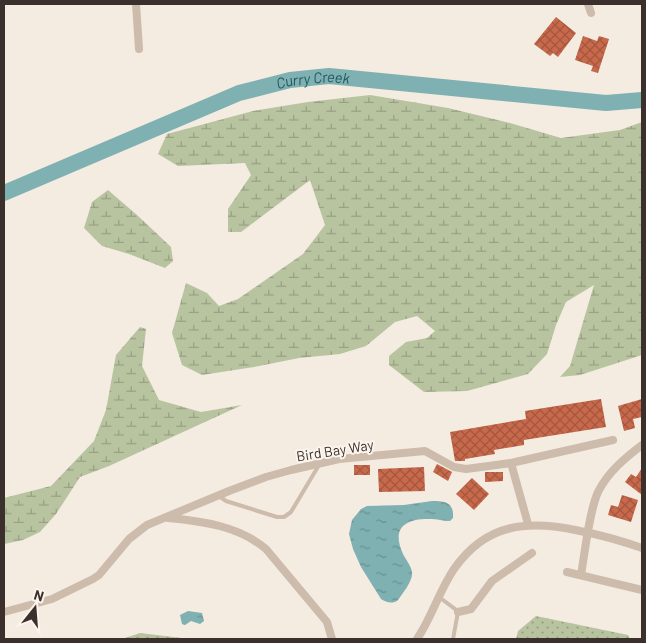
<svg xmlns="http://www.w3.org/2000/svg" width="646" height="643" viewBox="0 0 646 643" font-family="Barlow,sans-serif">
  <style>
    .grass { fill: url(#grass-dots) }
    .wetland { fill: url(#wetland-marsh) }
    .water { fill: url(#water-ripples) }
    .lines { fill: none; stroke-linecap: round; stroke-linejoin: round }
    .river { stroke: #7fb0b2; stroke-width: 16 }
    .building { fill: url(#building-cross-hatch) }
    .service { stroke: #cdbbac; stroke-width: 4 }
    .minor { stroke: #cdbbac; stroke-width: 8 }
    .labels { text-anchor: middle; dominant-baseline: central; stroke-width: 4; stroke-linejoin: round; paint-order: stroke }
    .street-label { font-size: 14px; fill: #3b302b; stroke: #fbf5ee }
    .water-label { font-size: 15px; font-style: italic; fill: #1f5a5e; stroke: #fbf5ee }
  </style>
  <defs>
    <pattern id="grass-dots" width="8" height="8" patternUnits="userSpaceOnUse" patternTransform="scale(1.25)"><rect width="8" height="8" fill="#b8c4a0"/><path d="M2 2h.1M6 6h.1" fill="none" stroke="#97a083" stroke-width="1.8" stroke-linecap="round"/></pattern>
    <pattern id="wetland-marsh" width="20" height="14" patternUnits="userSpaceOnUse" patternTransform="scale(1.25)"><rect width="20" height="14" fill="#b8c4a0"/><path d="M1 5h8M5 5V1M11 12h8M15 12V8" fill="none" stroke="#97a083"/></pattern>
    <pattern id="water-ripples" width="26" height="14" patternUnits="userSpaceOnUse" patternTransform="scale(1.25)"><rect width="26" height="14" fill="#7fb0b2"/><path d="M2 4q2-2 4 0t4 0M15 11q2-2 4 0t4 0" fill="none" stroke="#699091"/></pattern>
    <pattern id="building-cross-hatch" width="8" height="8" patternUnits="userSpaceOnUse" patternTransform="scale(1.25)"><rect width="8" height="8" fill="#c8694b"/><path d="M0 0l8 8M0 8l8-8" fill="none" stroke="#a4573f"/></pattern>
  </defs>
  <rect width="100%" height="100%" fill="#f4ebe1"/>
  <!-- grass -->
  <g class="grass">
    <polygon points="536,616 628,635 630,639 516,639 518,631"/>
    <polygon points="140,633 190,639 122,639"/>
  </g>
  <!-- wetland -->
  <g class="wetland">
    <polygon points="370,95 448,108 510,123 561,138 620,130 642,122 642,355 580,375 560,377 570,366 594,285 566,302 556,325 547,354 528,374 467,391 424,392 389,365 389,356 406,342 427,338 435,331 417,316 395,322 366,346 340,354 299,358 254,367 202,375 182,365 172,333 186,283 207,293 219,306 238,299 303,254 325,225 310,180 241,232 228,232 228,209 251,175 245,163 178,166 158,154 167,134 253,111 308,102"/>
    <polygon points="108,190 137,215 171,247 173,261 165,268 129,254 102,246 84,228 92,202"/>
    <polygon points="140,327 146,329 142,366 159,400 201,412 242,405 109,466 80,477 56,514 40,532 23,540 4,544 4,498 51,486 94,441 106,410 116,355"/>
  </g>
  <!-- water -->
  <g class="water">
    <path d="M432,501C445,501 454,502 453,518L450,521C443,521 437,519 431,519C405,518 391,528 403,554C406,560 413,568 412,575C411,583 403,593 398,600C393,604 387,603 381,599L361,567L353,549L349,534L352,520L361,509L367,506L404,505Z"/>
    <polygon points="188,611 202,613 204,621 200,624 191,621 185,625 182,624 180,615"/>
  </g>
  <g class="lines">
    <!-- river -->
    <path class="river" id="s1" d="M4,193L239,93L290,80L329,76L606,103L642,100"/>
  </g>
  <!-- building -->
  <g class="building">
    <polygon points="556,17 576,33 558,57 553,53 550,56 534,44"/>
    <polygon points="583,36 597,41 599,36 609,39 598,73 591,71 593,66 575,60"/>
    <polygon points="601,399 606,427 524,440 524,445 494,450 495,454 465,459 465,461 455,461 450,432 526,419 525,411"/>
    <polygon points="642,399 642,417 633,419 635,428 624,431 618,406"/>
    <polygon points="437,464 452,472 448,481 433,472"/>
    <rect x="354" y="465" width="16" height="10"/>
    <polygon points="424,467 425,491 379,492 378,469"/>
    <polygon points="642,468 642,495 625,482 631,474 636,477"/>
    <polygon points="485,472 503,472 503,481 485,482"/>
    <polygon points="472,478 489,494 474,510 456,494"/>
    <polygon points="622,495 638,500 631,522 608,515 611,505 618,507"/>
  </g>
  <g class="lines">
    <!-- service -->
    <g class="service">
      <polyline points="219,496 226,501 277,517 284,517 291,512 319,465"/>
      <polyline points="439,597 455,609 458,612 453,639"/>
    </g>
    <!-- minor -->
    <g class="minor">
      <polyline points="136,4 139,49"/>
      <polyline points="588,4 591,13"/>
      <polyline points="511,463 528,524"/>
      <path d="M168,518C202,521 239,526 266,549L327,622L332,639"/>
      <polyline points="567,572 642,590"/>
      <path d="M581,575C585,552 589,512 598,492C608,472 625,458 642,445"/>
      <polyline points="4,612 52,599 93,579 99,575 129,539 147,525 229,491 266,477 291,470 339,459 425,451 454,467 466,469 511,463 613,440"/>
      <polyline points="458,612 471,609 492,581 532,553"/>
      <path d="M417,639C432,617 439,591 454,569C487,522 529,520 580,531C601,535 622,541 642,548"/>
    </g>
  </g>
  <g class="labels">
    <!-- street labels -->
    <g class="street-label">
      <text transform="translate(335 450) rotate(-9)">Bird Bay Way</text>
    </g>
    <!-- water labels -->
    <g class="water-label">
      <text stroke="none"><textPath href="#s1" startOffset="331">Curry Creek</textPath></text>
    </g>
  </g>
  <!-- border -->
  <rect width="646" height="643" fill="none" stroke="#3b302b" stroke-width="10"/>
  <!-- north arrow -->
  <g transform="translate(35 608) rotate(17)" stroke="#fbf5ee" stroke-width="4" paint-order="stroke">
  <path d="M0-4L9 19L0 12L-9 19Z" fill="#3b302b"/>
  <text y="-8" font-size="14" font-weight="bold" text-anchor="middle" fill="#3b302b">N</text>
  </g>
</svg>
